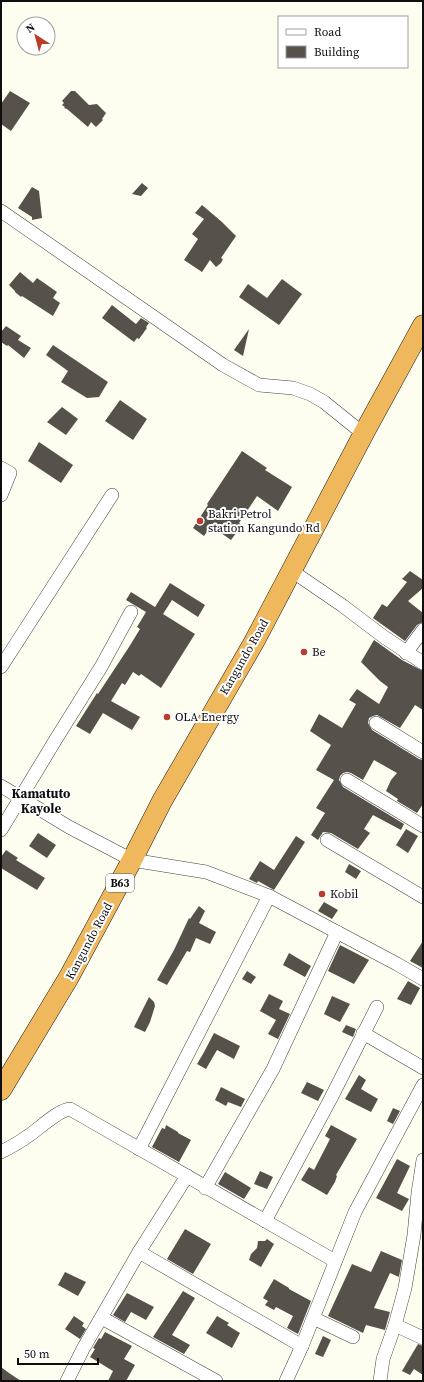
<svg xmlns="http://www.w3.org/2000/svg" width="424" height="1382" viewBox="0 0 424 1382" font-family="'Source Serif 4',serif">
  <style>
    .building { fill: #56514b }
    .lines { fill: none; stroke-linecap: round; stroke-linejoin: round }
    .minor-casing { stroke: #414141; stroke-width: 14 }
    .highway-casing { stroke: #1f1f1f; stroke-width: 21 }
    .minor { stroke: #fff; stroke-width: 13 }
    .highway { stroke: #efb85d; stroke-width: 20 }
    .poi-dot { fill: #ba3c2b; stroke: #fff; stroke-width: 1.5 }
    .labels { text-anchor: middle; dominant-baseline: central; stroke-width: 4; stroke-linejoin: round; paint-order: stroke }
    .shield { fill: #fff; stroke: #565656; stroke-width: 1 }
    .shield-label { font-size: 11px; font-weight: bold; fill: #0e0e0e }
    .poi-label { font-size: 12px; fill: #0e0e0e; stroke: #fff; text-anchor: start }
    .street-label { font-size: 12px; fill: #0e0e0e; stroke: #fff }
    .neighbourhood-label { font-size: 13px; font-weight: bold; fill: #0e0e0e; stroke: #fff }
  </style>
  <rect width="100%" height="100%" fill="#fefef0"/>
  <!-- building -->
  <g class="building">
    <polygon points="10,91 30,103 11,131 1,124 1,104"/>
    <polygon points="71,91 75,91 89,105 97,104 106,113 102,119 103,120 96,127 91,122 88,127 67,109 64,108 65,107 62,105 64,103 62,101"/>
    <polygon points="142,183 148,188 141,196 132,194"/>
    <polygon points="32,187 39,191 42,218 32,220 32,217 18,208"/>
    <polygon points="202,205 222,222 236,236 221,258 223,259 221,263 216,267 210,260 202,272 184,260 198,239 192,234 204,219 195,213"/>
    <polygon points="20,272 33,283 37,278 57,292 53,298 60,303 53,316 22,296 21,297 15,292 15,291 9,285"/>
    <polygon points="282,279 302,294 279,325 239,297 248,284 267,298"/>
    <polygon points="112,305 136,324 141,318 149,323 146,327 147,328 139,339 137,338 134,342 102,318"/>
    <polygon points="6,326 21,336 18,340 31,348 24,358 8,345 7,346 1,342 1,332"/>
    <polygon points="249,329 243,356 234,350"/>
    <polygon points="53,345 108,382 99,397 87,398 61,382 68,371 46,355"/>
    <polygon points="120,400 147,419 133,440 105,421"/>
    <polygon points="62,407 78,419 66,435 47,422"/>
    <polygon points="39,442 73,465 61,483 28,461"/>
    <polygon points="242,451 267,468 265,470 292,487 278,511 257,496 239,523 242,525 231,540 211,526 204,536 193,528 208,505 207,504"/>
    <polygon points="410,571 423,580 423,588 408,601 423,613 423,622 417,625 405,641 373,618 382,604 387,607 407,582 402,579"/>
    <polygon points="170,583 205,605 198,617 172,600 163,614 195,634 161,688 141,674 139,676 133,672 125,685 122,683 111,701 140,717 132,730 103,713 90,734 76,726 97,693 98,694 129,647 140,629 137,627 146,612 126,600 131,592 155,607"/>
    <polygon points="374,640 402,660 423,671 423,710 415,705 400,728 377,715 373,716 369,718 368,723 372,730 419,759 423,760 423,804 417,813 397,801 398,799 386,791 391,780 397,773 374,760 363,780 351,773 347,772 343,773 340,776 339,780 343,787 404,824 401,830 373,815 364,829 370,833 358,849 331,833 323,832 318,840 311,835 325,813 316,808 334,780 316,770 331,745 310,731 319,714 342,728 356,704 349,700 357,689 379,704 388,687 380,681 361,662"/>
    <polygon points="406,829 418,836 408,853 396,845"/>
    <polygon points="38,833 56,845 47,858 29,846"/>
    <polygon points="296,836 305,842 274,890 258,881 257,883 249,879 260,861 274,870"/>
    <polygon points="6,850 18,858 16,860 45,878 37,890 1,868 1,857"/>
    <polygon points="349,864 361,871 356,879 345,872"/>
    <polygon points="324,902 338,910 332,919 318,911"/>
    <polygon points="199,906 205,911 199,923 216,932 210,944 196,938 190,952 187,951 167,985 157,980 174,950 189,918 190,919"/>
    <polygon points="423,941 423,968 410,961"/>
    <polygon points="340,945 369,960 354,984 328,971"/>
    <polygon points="289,953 311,966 305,977 283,965"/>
    <polygon points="247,971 256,977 251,984 242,979"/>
    <polygon points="408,981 420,988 411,1005 397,999"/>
    <polygon points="269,994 283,1001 279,1009 290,1014 278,1039 268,1034 276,1020 260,1011"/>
    <polygon points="332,996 350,1004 340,1022 324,1014"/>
    <polygon points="149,997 154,1002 155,1006 150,1022 145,1032 134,1027"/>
    <polygon points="346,1025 356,1029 353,1037 342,1032"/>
    <polygon points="214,1033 240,1046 234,1059 217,1050 206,1069 197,1064 203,1054"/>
    <polygon points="359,1075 366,1080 361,1089 378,1099 371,1112 345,1099"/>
    <polygon points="307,1082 324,1090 318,1101 301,1093"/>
    <polygon points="221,1087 245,1099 241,1107 228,1102 226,1106 215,1100"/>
    <polygon points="393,1108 400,1111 393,1124 387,1121"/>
    <polygon points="166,1125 178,1132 178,1133 191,1140 179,1162 152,1147 162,1128 165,1129"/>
    <polygon points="331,1125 357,1139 336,1175 337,1176 335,1182 327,1195 301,1180 309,1167 314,1170 330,1139 325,1136"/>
    <polygon points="397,1159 410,1166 397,1193 409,1199 402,1211 376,1198"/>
    <polygon points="260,1171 273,1177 267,1189 254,1184"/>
    <polygon points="225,1172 251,1188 244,1199 218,1184"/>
    <polygon points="185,1229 211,1244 193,1274 167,1259"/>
    <polygon points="267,1239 274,1244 261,1267 249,1260 251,1254 257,1248 258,1241 265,1241"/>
    <polygon points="381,1251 402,1260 399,1277 390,1273 374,1308 390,1312 385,1330 366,1325 363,1333 328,1316 352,1264 371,1272"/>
    <polygon points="65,1272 86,1282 78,1296 58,1285"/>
    <polygon points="274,1279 289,1288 289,1289 311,1301 298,1334 287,1328 293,1316 276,1307 274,1310 265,1305 268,1301 263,1298"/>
    <polygon points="183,1291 195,1298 172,1335 190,1345 184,1354 153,1337"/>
    <polygon points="127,1293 154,1307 146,1320 131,1312 125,1322 113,1315"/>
    <polygon points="74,1316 84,1323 82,1326 86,1329 80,1339 65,1329"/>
    <polygon points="217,1316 229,1323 227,1325 240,1333 232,1348 206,1333"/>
    <polygon points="105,1332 132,1346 124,1359 135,1365 126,1381 108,1381 113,1371 90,1357 95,1349 93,1348 99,1338 101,1339"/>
    <polygon points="323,1336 331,1340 323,1357 315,1354"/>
    <polygon points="418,1344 423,1346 423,1375 414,1369 410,1375 402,1371"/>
    <polygon points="1,1367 9,1373 21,1381 1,1381"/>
  </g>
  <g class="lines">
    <!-- minor casing -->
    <g class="minor-casing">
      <g id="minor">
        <polyline points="1,211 223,365 259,385 293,388 310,394 324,402 355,427 365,431"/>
        <polyline points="1,468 10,473 1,495"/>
        <polyline points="292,571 343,606 384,637 423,663"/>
        <polyline points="406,653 423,630"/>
        <polyline points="1,667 112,495"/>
        <polyline points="376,723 423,752"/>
        <polyline points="347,780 423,826"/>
        <polyline points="1,786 69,827 132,860 206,872 269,896 397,964 423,979"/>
        <polyline points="1,830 56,739 101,667 131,612"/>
        <polyline points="327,840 423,897"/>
        <polyline points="363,1033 423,1068"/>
        <polyline points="139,1149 269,896"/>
        <path d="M1,1152C11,1147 20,1142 28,1136C39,1129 58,1110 70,1109L335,1261"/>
        <polyline points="205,1188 273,1069 337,932"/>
        <polyline points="265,1221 330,1100 377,1007"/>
        <polyline points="139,1252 302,1346"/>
        <polyline points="102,1318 216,1381"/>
        <polyline points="313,1318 353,1337"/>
        <polyline points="395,1325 423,1338"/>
        <polyline points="67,1381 83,1349 139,1252 187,1176"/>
        <polyline points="286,1381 302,1346 355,1212 423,1085"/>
        <polyline points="380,1381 383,1359 395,1325 405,1288 414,1235 418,1193 423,1160"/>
      </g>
    </g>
    <!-- highway casing -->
    <g class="highway-casing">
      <polyline id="highway" points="1,1090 69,977 132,860 162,801 254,642 365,431 423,325"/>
    </g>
    <!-- minor -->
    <use href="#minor" class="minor"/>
    <!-- highway -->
    <use href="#highway" class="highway"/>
  </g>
  <!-- markers -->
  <g class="poi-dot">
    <circle cx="200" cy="521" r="4"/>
    <circle cx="304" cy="652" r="4"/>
    <circle cx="167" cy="717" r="4"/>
    <circle cx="322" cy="894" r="4"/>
  </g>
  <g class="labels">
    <!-- shield labels -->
    <rect class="shield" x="106" y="874" width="28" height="18" rx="3"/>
    <g class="shield-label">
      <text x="120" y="883">B63</text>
    </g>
    <!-- poi labels -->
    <g class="poi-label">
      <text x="208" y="514">Bakri Petrol<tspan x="208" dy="14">station Kangundo Rd</tspan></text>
      <text x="312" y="652">Be</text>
      <text x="175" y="717">OLA Energy</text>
      <text x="330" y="894">Kobil</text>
    </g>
    <!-- street labels -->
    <g class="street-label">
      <text transform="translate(244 657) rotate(-60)">Kangundo Road</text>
      <text transform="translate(89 941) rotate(-62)">Kangundo Road</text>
    </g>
    <!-- neighbourhood labels -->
    <g class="neighbourhood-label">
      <text x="41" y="793">Kamatuto<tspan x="41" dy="15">Kayole</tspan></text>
    </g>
  </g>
  <!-- border -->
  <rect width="424" height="1382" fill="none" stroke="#0e0e0e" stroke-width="4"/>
  <!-- legend -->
  <rect x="278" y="16" width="130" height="52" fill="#ffffff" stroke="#9f9f9f"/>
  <rect x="286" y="29" width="20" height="6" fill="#ffffff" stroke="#9f9f9f"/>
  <text x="314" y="36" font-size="12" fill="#0e0e0e">Road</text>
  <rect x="286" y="46" width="20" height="12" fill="#56514b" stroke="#9f9f9f"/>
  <text x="314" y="56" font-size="12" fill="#0e0e0e">Building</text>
  <!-- north arrow -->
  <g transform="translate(36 36) rotate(324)"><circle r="19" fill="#ffffff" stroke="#9f9f9f"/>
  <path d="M0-3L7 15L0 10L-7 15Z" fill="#ba3c2b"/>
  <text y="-6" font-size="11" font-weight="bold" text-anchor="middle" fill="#0e0e0e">N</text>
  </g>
  <!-- scale -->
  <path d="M18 1358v6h80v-6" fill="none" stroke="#0e0e0e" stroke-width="2"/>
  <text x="24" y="1358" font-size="12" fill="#0e0e0e" stroke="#ffffff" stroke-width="3" paint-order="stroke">50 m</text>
</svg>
